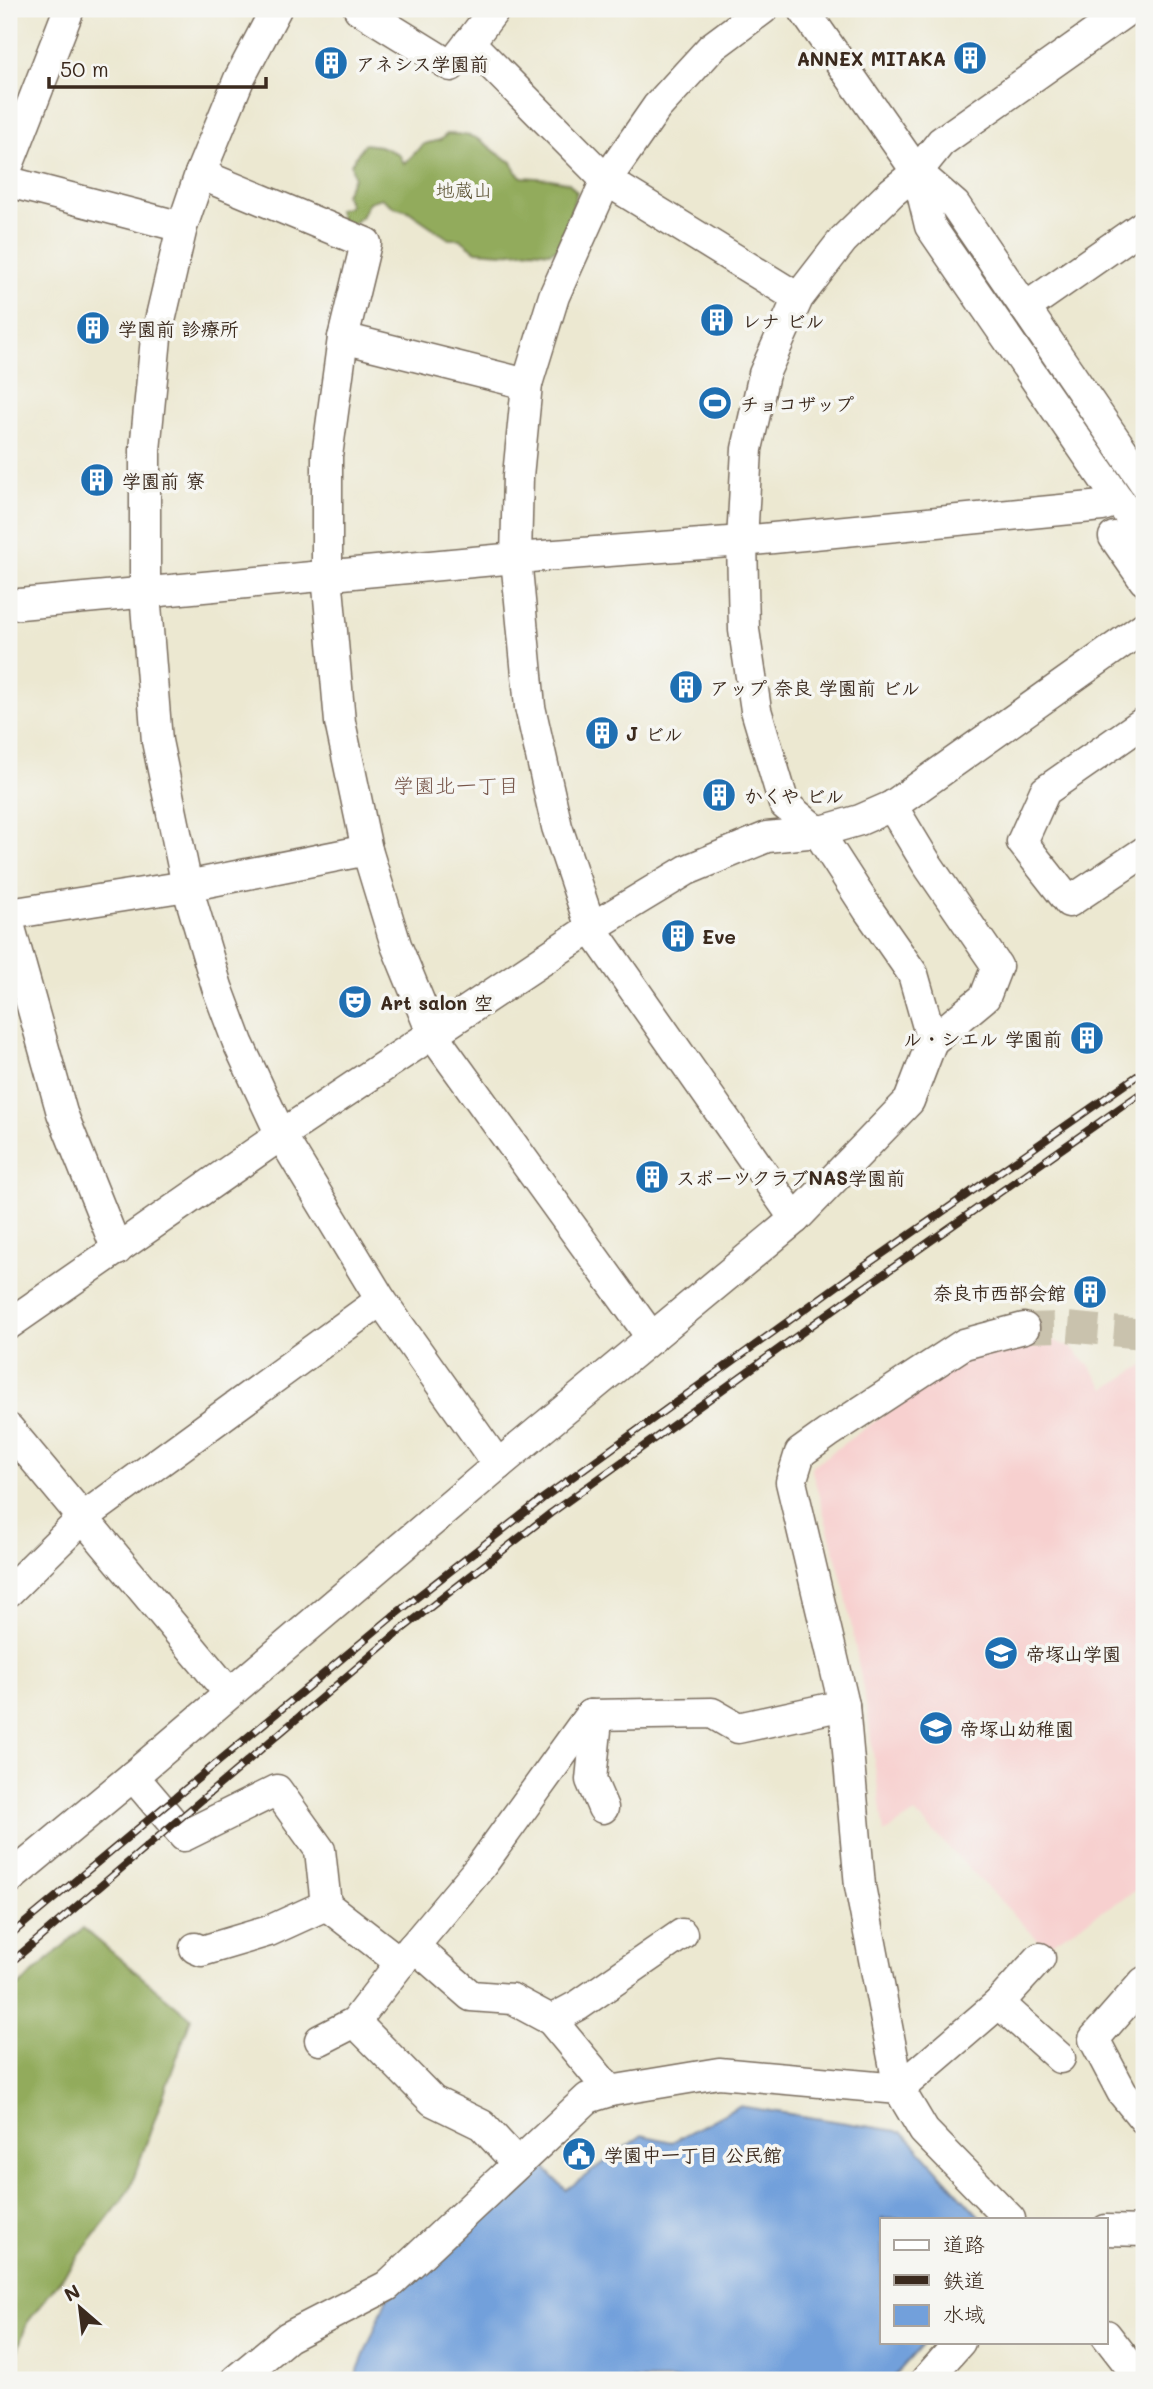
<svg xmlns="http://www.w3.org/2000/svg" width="1153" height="2389" viewBox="0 0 1153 2389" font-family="Mali,'Klee One',sans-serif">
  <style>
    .built { fill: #f7d0cf }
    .forest { fill: #92ab5c; stroke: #666a3d; stroke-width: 2 }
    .water { fill: #72a0db; stroke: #56657c; stroke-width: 2 }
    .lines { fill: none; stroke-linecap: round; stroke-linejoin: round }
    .minor-tunnel { stroke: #c9c2ad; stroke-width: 30; stroke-dasharray: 30 15; stroke-linecap: butt }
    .minor-casing { stroke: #796c5d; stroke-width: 33 }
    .minor { stroke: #fff; stroke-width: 30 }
    .rail-casing { stroke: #3b2a1e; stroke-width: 8 }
    .rail { stroke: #f6f6f2; stroke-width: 5; stroke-dasharray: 16; stroke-linecap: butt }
    .labels { text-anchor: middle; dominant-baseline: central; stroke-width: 7; stroke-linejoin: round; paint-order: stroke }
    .poi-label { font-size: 19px; font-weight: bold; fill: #3b2a1e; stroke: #f6f6f2; text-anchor: start }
    .park-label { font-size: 19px; fill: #5a5130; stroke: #f6f6f2 }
    .neighbourhood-label { font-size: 21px; fill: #77564a; stroke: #f6f6f2 }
  </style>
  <rect width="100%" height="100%" fill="#f6f6f2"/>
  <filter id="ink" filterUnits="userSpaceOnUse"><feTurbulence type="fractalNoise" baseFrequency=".0143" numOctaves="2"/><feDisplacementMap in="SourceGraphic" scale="14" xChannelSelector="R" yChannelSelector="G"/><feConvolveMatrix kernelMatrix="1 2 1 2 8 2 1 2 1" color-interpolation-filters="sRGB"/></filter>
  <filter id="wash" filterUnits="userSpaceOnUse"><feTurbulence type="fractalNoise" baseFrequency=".00686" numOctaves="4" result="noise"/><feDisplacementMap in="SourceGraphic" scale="28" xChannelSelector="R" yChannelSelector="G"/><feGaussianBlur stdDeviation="1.57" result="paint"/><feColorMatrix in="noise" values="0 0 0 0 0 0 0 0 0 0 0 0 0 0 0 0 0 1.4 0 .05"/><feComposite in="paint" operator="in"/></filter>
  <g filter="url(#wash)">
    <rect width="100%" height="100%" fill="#ece8d1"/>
    <!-- built -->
    <polygon class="built" points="1052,1340 1072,1348 1091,1368 1105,1389 1144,1365 1144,1885 1045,1947 915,1813 884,1833 868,1716 845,1591 811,1467 965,1357 1002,1342"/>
    <!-- forest -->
    <g class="forest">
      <path d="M447,134C489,134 481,147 512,162L516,172L522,177L551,179L569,183L577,192L559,248L549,252L533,250L502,253L476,251L460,239H449L408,211L394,207L381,198L369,202L361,217L351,225L341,222L338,210L350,206L345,194L354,177L351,164L364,144L380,146L399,154L404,164L424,144L440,140Z"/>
      <polygon points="83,1928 191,2018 129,2191 27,2323 9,2375 9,1995"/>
    </g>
    <!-- water -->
    <polygon class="water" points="739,2106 903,2132 982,2219 882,2219 882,2342 925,2342 891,2380 354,2380 387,2298 537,2160 566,2190 642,2135 672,2142"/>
  </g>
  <g filter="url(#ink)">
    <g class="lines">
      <!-- minor-tunnel -->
      <polyline class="minor-tunnel" points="1024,1328 1066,1327 1144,1334"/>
      <!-- minor casing -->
      <g class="minor-casing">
        <g id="minor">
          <polyline points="276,9 239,79 200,174 182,227 156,338 145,450 145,593 157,741 187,886 217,987 238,1043 281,1135 381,1300 498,1465"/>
          <polyline points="359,9 451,66 495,9"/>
          <polyline points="763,9 712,47 657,107 606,180 554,296 527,384 518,476 516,558 530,707 557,827 591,928 795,1219"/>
          <polyline points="803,9 917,172 955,205 1144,482"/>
          <polyline points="469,42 606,180 798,298"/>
          <polyline points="9,163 69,9"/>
          <polyline points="917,172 930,226 1144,537"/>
          <polyline points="200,174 366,243 343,338 327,456 327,575 340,722 367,850 396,945 433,1035 652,1338"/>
          <polyline points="9,182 182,227"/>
          <polyline points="1025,308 1144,225"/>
          <polyline points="343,338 527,384"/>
          <polyline points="1114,537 1144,580"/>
          <polyline points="9,605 516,558 742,541 1102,506 1119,500"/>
          <polyline points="1144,722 1045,791 1022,842 1069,902 1144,852"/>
          <polyline points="892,806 927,864 997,966 985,997 932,1041"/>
          <polyline points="9,914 187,886 367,850"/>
          <polyline points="9,924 62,1113 117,1250"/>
          <polyline points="9,1324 281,1135 591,928 687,870 767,837 818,832 860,820 892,806 1144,627"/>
          <polyline points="9,1429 229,1693"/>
          <polyline points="9,1591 84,1517 381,1300"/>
          <polyline points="590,1715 596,1730 591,1780 603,1808"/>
          <polyline points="133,1776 184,1836 277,1790 320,1850 326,1905 401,1963"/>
          <polyline points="9,1879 133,1776 498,1465 795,1219 909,1101 932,1041 913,974 869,911 818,832 784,804 756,710 744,630 742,541 747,449 764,374 798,298 843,240 892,192 917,172 941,142 1129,9"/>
          <polyline points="195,1948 202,1951 269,1931 326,1905"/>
          <polyline points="1144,1982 1094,2039 1122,2092 1144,2119"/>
          <polyline points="999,2003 1060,2058"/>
          <polyline points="551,2020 579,2005 682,1934"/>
          <polyline points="355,2022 433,2101 482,2125 517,2163"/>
          <polyline points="320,2040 355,2022 412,1948"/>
          <polyline points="610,2091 551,2020 512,1999 471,1996 414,1946 481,1866 590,1715 712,1713 738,1728 844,1705"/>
          <polyline points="1010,2219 924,2131 899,2089 860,1886 844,1705 791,1482 800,1453 828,1433 964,1344 1024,1328"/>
          <polyline points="1106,2230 1144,2231"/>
          <polyline points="1106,2335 1141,2380"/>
          <polyline points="236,2380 288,2337 387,2286 588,2098 610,2091 719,2073 899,2089 999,2003 1040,1958"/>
          <polyline points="926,2380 960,2342"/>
        </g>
      </g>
      <!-- minor -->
      <use href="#minor" class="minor"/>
      <!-- rail casing -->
      <g class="rail-casing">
        <g id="rail">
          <polyline points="9,1936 393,1616 542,1499 855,1273 1144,1071"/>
          <polyline points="9,1964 401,1630 551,1513 858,1292 1144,1091"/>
        </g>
      </g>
      <!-- rail -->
      <use href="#rail" class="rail"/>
    </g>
  </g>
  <!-- icons -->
  <defs>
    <g id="building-disc" transform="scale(1.75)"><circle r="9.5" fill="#1f6fb2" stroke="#f6f6f2"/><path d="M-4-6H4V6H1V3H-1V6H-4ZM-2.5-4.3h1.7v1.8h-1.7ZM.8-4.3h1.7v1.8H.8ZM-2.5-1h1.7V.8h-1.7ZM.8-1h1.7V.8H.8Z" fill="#fff"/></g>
    <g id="stadium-disc" transform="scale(1.75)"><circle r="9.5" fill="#1f6fb2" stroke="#f6f6f2"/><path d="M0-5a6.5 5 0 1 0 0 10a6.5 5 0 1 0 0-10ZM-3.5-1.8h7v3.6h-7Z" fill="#fff"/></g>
    <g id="theatre-disc" transform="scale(1.75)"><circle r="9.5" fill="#1f6fb2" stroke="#f6f6f2"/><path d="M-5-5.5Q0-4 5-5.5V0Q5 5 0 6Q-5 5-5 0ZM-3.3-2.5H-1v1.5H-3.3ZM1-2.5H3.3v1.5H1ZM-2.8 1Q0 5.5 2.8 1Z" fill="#fff"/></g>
    <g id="school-disc" transform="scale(1.75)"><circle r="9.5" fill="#1f6fb2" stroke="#f6f6f2"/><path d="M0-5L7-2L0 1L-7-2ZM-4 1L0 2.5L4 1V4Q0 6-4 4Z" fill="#fff"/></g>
    <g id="civic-disc" transform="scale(1.75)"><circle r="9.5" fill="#1f6fb2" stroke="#f6f6f2"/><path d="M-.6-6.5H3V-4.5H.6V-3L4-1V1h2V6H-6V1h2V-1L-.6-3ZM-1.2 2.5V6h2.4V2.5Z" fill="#fff"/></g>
  </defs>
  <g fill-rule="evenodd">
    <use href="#building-disc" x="970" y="58"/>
    <use href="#building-disc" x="331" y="63"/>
    <use href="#building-disc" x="717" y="320"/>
    <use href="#building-disc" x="93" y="328"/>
    <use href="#stadium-disc" x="715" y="403"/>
    <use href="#building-disc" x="97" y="480"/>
    <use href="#building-disc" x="686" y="687"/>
    <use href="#building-disc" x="602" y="733"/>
    <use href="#building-disc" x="719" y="795"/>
    <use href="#building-disc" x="678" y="936"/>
    <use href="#theatre-disc" x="355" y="1002"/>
    <use href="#building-disc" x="1087" y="1038"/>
    <use href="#building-disc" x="652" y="1177"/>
    <use href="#building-disc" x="1090" y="1292"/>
    <use href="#school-disc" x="1001" y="1653"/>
    <use href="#school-disc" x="936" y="1728"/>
    <use href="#civic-disc" x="579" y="2154"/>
  </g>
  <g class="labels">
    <!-- poi labels -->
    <g class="poi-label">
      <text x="946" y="58" text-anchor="end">ANNEX MITAKA</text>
      <text x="356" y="63">アネシス学園前</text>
      <text x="742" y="320">レナ ビル</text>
      <text x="118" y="328">学園前 診療所</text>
      <text x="740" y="403">チョコザップ</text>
      <text x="122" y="480">学園前 寮</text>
      <text x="710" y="687">アップ 奈良 学園前 ビル</text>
      <text x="626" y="733">J ビル</text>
      <text x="744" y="795">かくや ビル</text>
      <text x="702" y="936">Eve</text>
      <text x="380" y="1002">Art salon 空</text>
      <text x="1062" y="1038" text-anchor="end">ル・シエル 学園前</text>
      <text x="676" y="1177">スポーツクラブNAS学園前</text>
      <text x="1066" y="1292" text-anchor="end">奈良市西部会館</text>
      <text x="1026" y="1653">帝塚山学園</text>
      <text x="960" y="1728">帝塚山幼稚園</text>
      <text x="604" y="2154">学園中一丁目 公民館</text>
    </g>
    <!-- park labels -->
    <g class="park-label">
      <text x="464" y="189">地蔵山</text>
    </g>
    <!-- neighbourhood labels -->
    <g class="neighbourhood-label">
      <text x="456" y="784">学園北一丁目</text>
    </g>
  </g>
  <!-- margin -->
  <rect width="1153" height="2389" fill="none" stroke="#f6f6f2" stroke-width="35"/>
  <!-- legend -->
  <rect x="880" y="2218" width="228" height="126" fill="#f6f6f2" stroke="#aba49d" stroke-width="2"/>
  <rect x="894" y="2240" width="35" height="10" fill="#ffffff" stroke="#aba49d" stroke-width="2"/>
  <text x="943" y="2252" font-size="21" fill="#3b2a1e">道路</text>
  <rect x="894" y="2275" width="35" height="10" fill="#3b2a1e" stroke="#aba49d" stroke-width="2"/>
  <text x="943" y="2288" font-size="21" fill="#3b2a1e">鉄道</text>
  <rect x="894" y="2305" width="35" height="21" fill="#72a0db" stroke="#aba49d" stroke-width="2"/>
  <text x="943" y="2322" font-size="21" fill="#3b2a1e">水域</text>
  <!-- north arrow -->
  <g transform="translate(80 2308) rotate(332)" stroke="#f6f6f2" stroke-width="5" paint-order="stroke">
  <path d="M0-5L12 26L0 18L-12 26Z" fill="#3b2a1e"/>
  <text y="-10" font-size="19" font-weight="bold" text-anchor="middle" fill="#3b2a1e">N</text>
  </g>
  <!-- scale -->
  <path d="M49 77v10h217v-10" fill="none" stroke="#3b2a1e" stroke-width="3.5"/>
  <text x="60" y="77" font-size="21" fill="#3b2a1e" stroke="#f6f6f2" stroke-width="5" paint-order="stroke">50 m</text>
</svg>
